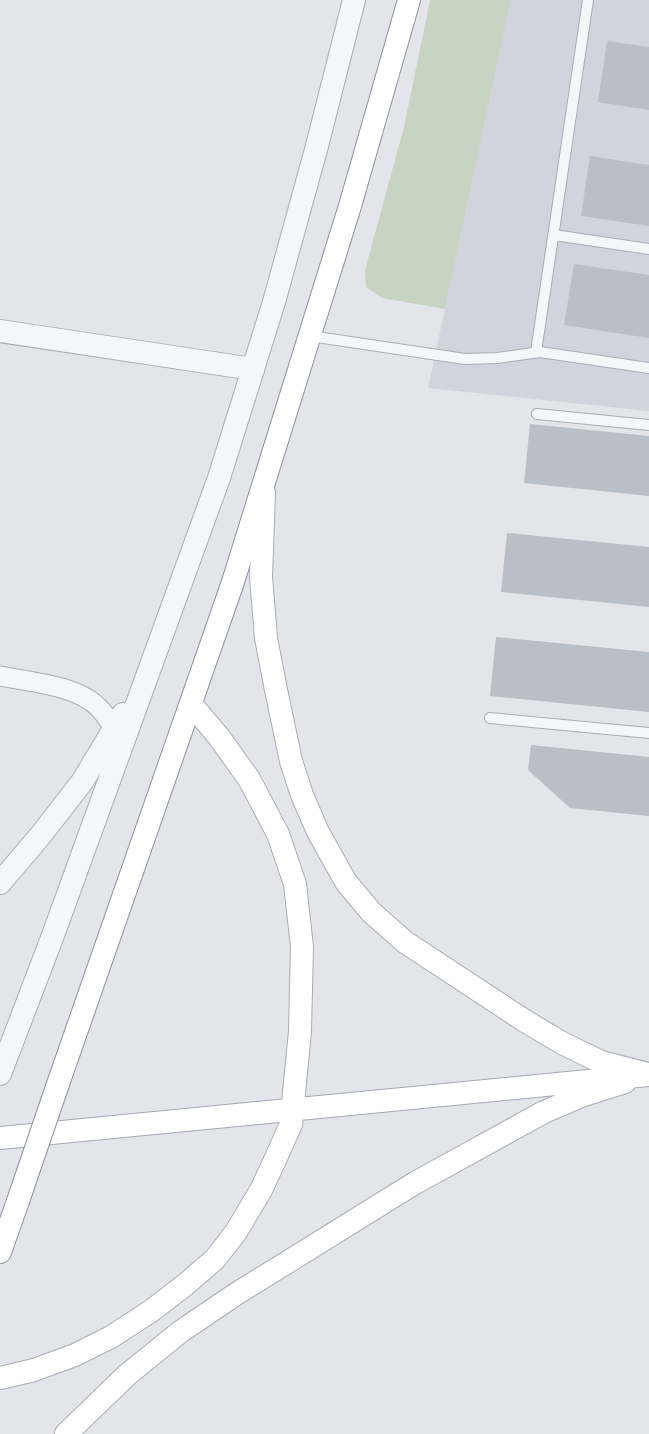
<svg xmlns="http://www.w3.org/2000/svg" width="649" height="1434" viewBox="0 0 649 1434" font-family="'Fira Sans Condensed',sans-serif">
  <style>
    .built { fill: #d1d4dc }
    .green { fill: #c7d4c4 }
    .building { fill: #babec7 }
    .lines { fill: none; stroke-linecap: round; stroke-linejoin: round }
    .service-casing { stroke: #a8acb4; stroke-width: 12 }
    .minor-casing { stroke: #a8acb4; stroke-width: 21 }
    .tertiary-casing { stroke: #a8acb4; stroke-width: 24 }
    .secondary-casing { stroke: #a8acb4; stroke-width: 24 }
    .primary-casing { stroke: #a2a9b6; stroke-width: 24 }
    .trunk-casing { stroke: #8a92a0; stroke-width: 24 }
    .service { stroke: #f5f6f9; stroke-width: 10 }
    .minor { stroke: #f5f6f9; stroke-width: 19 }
    .tertiary { stroke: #f5f6f9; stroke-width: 22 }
    .secondary { stroke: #fff; stroke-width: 22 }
    .primary { stroke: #fff; stroke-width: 22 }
    .trunk { stroke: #fff; stroke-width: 22 }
    .trunk-bridge-casing { stroke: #8a92a0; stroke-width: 24; stroke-linecap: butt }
    .trunk-bridge { stroke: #fff; stroke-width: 22 }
  </style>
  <rect width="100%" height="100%" fill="#e3e5ea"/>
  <!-- built -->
  <polygon class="built" points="511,0 649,0 649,411 428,388"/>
  <!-- green -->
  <polygon class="green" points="430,0 511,0 445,309 382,298 366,287 365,270 404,127"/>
  <!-- building -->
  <g class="building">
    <polygon points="607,41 649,47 649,110 598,102"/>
    <polygon points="590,156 649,165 649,226 581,216"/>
    <polygon points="574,264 649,275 649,338 564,325"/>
    <polygon points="530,424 649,436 649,496 524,483"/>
    <polygon points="507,533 649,547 649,607 501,592"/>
    <polygon points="496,637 649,652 649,712 490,696"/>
    <polygon points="531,745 649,757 649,816 570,808 528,770"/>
  </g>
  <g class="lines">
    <!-- service casing -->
    <g class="service-casing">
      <g id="service">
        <polyline points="554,235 649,249"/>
        <polyline points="310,336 465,359 497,358 540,352 649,368"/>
        <polyline points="536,352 588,0"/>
        <polyline points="537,414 649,425"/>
        <polyline points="490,718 649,733"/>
      </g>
    </g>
    <!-- minor casing -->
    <g class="minor-casing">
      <path id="minor" d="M0,676C30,682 77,685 99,708C105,714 109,721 114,728"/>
    </g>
    <!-- tertiary casing -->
    <g class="tertiary-casing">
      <g id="tertiary">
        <polyline points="0,331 253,369"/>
        <polyline points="0,883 40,836 82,782 123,714"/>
        <polyline points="0,1074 52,938 219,478 274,302 317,146 354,0"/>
      </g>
    </g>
    <!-- secondary casing -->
    <g class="secondary-casing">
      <g id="secondary">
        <polyline points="264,492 261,577 266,638 276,690 291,761 302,795 318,832 346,882 371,912 405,942 525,1021 562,1043 601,1062 648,1074"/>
        <polyline points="0,1378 34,1370 75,1355 111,1337 151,1311 185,1285 215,1259 236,1232 261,1190 275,1160 291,1124 300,1031 302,947 295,884 278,834 249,779 219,737 191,704"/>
        <polyline points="66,1434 127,1375 180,1332 236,1294 415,1183 544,1112 584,1095 625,1082"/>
      </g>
    </g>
    <!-- primary casing -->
    <g class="primary-casing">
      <polyline id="primary" points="0,1138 649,1075"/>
    </g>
    <!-- trunk casing -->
    <g class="trunk-casing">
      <g id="trunk">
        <polyline points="58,1084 233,582 350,206 409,0"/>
        <polyline points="0,1252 18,1201"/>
      </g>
    </g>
    <!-- service -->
    <use href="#service" class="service"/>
    <!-- minor -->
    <use href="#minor" class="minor"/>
    <!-- tertiary -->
    <use href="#tertiary" class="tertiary"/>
    <!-- secondary -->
    <use href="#secondary" class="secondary"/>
    <!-- primary -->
    <use href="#primary" class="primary"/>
    <!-- trunk -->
    <use href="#trunk" class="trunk"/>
    <!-- trunk-bridge casing -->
    <g class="trunk-bridge-casing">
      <polyline id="trunk-bridge" points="18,1201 58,1084"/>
    </g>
    <!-- trunk-bridge -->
    <use href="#trunk-bridge" class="trunk-bridge"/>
  </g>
</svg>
